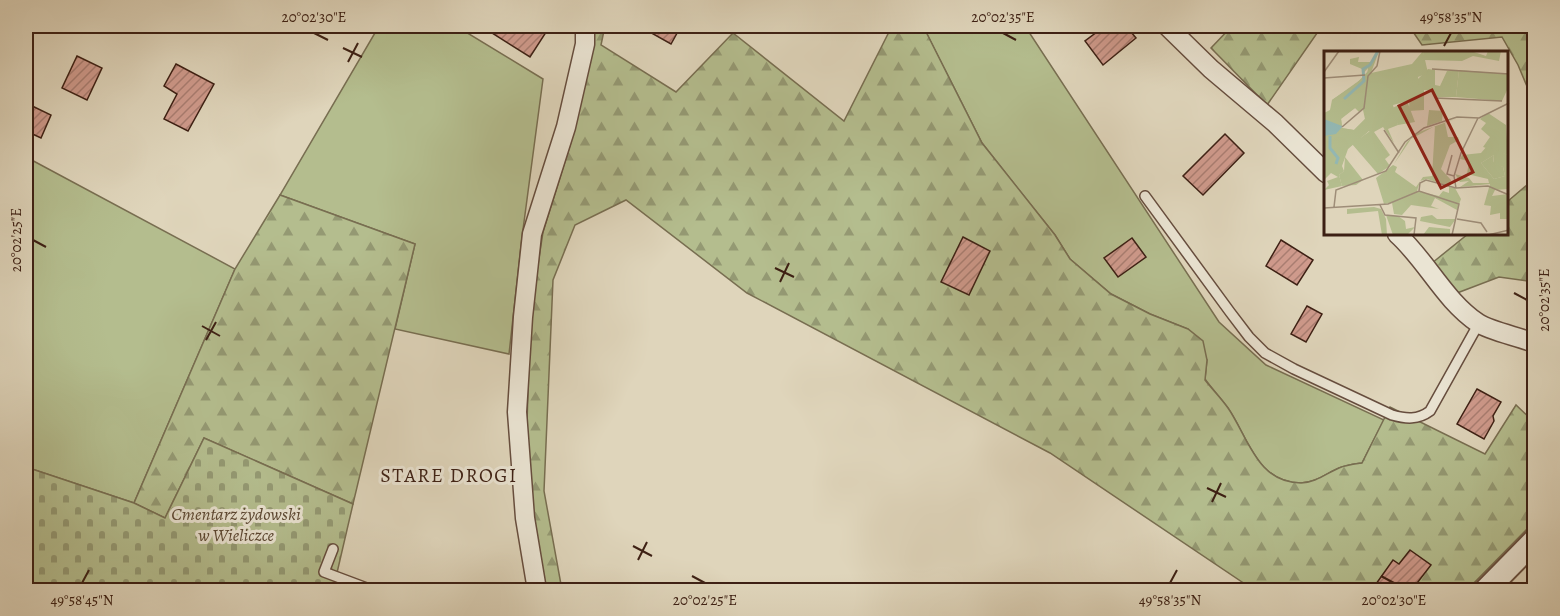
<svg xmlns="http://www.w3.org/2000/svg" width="1560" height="616" viewBox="0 0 1560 616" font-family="Alegreya,serif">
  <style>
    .grass { fill: #b4bd8e; stroke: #786e51; stroke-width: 1.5 }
    .forest { fill: url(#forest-firs); stroke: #786e51; stroke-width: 1.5 }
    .cemetery { fill: url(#cemetery-stones); stroke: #786e51; stroke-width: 1.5 }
    .building { fill: url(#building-hatch); stroke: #3d2014; stroke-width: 1.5 }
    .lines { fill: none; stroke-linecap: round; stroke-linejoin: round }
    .service-casing { stroke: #664d3e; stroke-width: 12 }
    .minor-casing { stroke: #664d3e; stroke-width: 21 }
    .tertiary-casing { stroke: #664d3e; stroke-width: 26 }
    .service { stroke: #eae4d3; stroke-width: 9 }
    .minor { stroke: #eae4d3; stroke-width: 18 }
    .tertiary { stroke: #eae4d3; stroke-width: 22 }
    .ticks { fill: none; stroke: #3d2014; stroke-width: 2 }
    .labels { text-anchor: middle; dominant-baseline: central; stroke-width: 6; stroke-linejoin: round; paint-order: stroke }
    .park-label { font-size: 18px; font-style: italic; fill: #5b4732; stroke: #eae4d3 }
    .neighbourhood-label { font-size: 20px; letter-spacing: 1.5px; fill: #3d2014; stroke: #eae4d3 }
    .inset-river { fill: none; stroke: #93b8b4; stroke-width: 3 }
    .inset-road { fill: none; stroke: #9e8d78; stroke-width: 1.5 }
    .view { fill: #8f2418; fill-opacity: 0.15; stroke: #8f2418; stroke-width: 3 }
    .inset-edge { fill: none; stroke: #3d2014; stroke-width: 3 }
    .neatline { fill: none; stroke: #3d2014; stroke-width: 2 }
    .ticks-label { font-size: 15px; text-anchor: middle; fill: #3d2014 }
  </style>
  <defs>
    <pattern id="forest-firs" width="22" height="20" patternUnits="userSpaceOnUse" patternTransform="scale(1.5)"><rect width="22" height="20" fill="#b4bd8e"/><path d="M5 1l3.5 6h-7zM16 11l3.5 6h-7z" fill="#949973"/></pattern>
    <pattern id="cemetery-stones" width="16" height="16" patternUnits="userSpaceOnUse" patternTransform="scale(1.5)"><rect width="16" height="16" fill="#b4bd8e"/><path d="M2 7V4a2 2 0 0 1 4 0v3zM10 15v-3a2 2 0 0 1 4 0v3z" fill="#949973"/></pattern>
    <pattern id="building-hatch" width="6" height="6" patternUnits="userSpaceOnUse" patternTransform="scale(1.5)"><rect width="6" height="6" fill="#cf9a8c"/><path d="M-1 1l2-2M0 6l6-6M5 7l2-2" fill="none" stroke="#a97d71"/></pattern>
  </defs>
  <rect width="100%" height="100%" fill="#dfd5bb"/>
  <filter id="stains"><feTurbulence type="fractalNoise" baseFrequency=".00333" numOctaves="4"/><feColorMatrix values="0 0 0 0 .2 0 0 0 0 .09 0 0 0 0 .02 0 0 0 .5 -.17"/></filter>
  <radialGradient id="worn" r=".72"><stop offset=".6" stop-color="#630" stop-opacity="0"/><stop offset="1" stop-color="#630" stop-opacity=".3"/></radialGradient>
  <!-- grass -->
  <g class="grass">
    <polygon points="379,26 456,26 543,79 522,237 509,354 395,329 415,244 280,195"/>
    <path d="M923,26H1025L1219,322L1266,365L1384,420L1362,463C1355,464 1346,465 1339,468C1327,473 1315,483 1301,483C1257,483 1248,437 1228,408C1221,398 1212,389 1205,379L1207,360L1188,329L1150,314L1111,294L1070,259L1055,235L982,143Z"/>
    <polygon points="26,157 235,269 134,503 26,467"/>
  </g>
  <!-- forest -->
  <g class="forest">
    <path d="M589,26H605L601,45L676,92L733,33L844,121L892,26H923L982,143L1055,235L1070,259L1111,294L1150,314L1188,329L1203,341L1207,360L1205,380C1212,389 1221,398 1228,408C1248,437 1257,483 1301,483C1315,483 1327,473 1339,468C1346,465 1355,464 1362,463L1390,407L1485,454L1516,405L1534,422V522L1467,590H1254L1050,453L747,293L626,200L575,225L553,280L544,491L562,590H546L532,522L527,424L530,317L543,232L571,142L579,72Z"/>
    <polygon points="1232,26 1322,26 1267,105 1211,48"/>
    <polygon points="1409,26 1534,26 1534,103 1518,65 1502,37 1422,45"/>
    <polygon points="1534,179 1534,282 1499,277 1457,293 1432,263 1468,234 1508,234 1508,201"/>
    <polygon points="280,195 415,244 353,504 204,438 165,518 134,503 235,269"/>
  </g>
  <!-- cemetery -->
  <polygon class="cemetery" points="204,438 353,504 333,590 26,590 26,467 134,503 165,518"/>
  <!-- building -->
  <g class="building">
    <polygon points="481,26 550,26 530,57"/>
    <polygon points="639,26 681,26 671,44"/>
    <polygon points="1105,26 1126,26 1136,38 1103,65 1085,41"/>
    <polygon points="77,56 102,68 87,100 62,88"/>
    <polygon points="176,64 214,84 188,131 164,119 177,94 164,86"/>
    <polygon points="26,103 51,115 41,138 26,131"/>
    <polygon points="1225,134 1244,153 1203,195 1183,176"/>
    <polygon points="963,237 990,251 969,295 941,282"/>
    <polygon points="1132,238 1146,257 1118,277 1104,258"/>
    <polygon points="1281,240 1313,260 1297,285 1266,266"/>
    <polygon points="1307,306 1322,314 1306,342 1291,334"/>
    <polygon points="1477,389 1501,402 1493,416 1494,421 1484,439 1457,424"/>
    <polygon points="1410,550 1431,565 1411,591 1371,591 1393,560 1399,564"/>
  </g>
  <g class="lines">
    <!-- service casing -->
    <g class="service-casing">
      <g id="service">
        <path d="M1145,196L1230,312L1249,337L1265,353L1294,369L1392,415C1406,419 1418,420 1430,411L1479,323"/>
        <polyline points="333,549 324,572 372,590"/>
      </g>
    </g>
    <!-- minor casing -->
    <g class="minor-casing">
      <g id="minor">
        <polyline points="1167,26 1211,69 1275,123 1326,173"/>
        <path d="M1397,234C1427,261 1444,300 1478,323C1490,331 1520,337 1534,343"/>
        <polyline points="537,590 525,518 517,412 523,317 532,234 566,127 585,44 585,26"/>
      </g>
    </g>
    <!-- tertiary casing -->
    <g class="tertiary-casing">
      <polyline id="tertiary" points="1486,590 1534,541"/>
    </g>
    <!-- service -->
    <use href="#service" class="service"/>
    <!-- minor -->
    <use href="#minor" class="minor"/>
    <!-- tertiary -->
    <use href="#tertiary" class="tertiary"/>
  </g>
  <!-- ticks -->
  <path class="ticks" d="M314,33L328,40M1003,33L1016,40M1444,46L1451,33M343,48L362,57M348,62L358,43M33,240L46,247M775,268L794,277M780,282L789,263M1514,293L1527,300M202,326L220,336M206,340L216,322M1207,488L1226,497M1212,502L1221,483M633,546L652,556M638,560L647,542M692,576L705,583M1381,576L1394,583M82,583L89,570M1170,583L1177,570"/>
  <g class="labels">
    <!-- park labels -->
    <g class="park-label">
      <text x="236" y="514">Cmentarz żydowski<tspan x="236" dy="21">w Wieliczce</tspan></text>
    </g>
    <!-- neighbourhood labels -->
    <g class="neighbourhood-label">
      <text x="449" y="475">STARE DROGI</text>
    </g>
  </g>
  <!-- overview -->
  <g transform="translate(1324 51)">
    <rect width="184" height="184" fill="#dfd5bb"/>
    <path d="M99,0H147L162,5L164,0H177L175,10L149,5L138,10L100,9ZM104,18L111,19V34L116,35L123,20L135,19L132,46H110V40L100,39V59L85,60L86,36ZM105,59L119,60L118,70L103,75ZM164,62L182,74L184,104L159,96L166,86L157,78L162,72L156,68ZM46,80L66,104L61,108L66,115L54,123L28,93ZM170,104L169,111L179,116L181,125L170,128L157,112ZM21,106L39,129L32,134L18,135L15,124L20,120ZM62,164L74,165L81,170L82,178L91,176L84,183L89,184H69ZM108,164L113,168H132L126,176L96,170L97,166ZM105,176L126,178V184H99Z" fill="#b4bd8e"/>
    <path d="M55,0L47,22L88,13L99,0L104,22L94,26L95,35L86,36L88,49L69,54L74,74L64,78L70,92L59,76L50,81L66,104L45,80L24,98L18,115L20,120L15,124L18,135L0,139L5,134L3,130L14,126L7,122L0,129V85L17,77L30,79L41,68L39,59L31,57L17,68L18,75L0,68V62L10,57L12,50L8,49L43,24L44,17L38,24V18L26,13V8L35,6L34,11H47ZM134,67L121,72L124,86H134L135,89L126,94L117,118L127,129L125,136L131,137L137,148L133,159L111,147L107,155L115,158L87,154L78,164L70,163L68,152L60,153L52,127L69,114L73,116L71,121L92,136L99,126L108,125L111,75L87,88L70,113L83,91L95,81ZM103,128L125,135V142L119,140L115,145L93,140L96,130ZM163,95L184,104V138L171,139L168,145L184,143V168H176V162L166,164L167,155L160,154L166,133L136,136L145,130L136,131L131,123L145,127L149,132H165L164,128L143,123L145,110L136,108L138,104L157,102ZM170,104L169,113L179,116L181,125L170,128L157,112ZM50,156L57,158L62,168L63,184H58L54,160L23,163V158Z" fill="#b4bd8e" fill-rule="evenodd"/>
    <path d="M83,50L91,71L74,74L69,62L63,64L62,60Z" fill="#b4bd8e"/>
    <path d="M46,18L43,25L40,57L35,61L31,57L17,67L18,77L30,79L41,68L44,25L47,20L66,56L61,60L62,64L25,96L0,126V65L5,64L8,49L32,33Z" fill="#b4bd8e"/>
    <path d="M135,19L184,23V37L178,50L132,46Z" fill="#b4bd8e"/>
    <path d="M0,68L18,75V76L12,83L0,85Z" fill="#93b8b4"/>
    <path class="inset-river" d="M20,48L40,30L39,18L46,14L54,0M6,85V97L14,107L12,113"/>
    <path class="inset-road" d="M108,18L185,23M0,21L15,0M0,27L41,24M111,47L178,50M18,76L40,57L44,25L53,15L56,0M60,79L75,102M128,104L123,123L130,125M132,137L130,125L137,102L154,67M95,140L96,132L102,129L132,137L164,135L185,144M56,154L61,164L92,167L90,184M10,156L12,139L62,120L81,91L100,77L133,66L155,67L185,52M0,157L64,153L95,140L135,153L128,184M133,168L157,172L163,181M164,184L185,179"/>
    <path class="view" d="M108,39L149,121L117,137L75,55Z"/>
    <rect width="184" height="184" class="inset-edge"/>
  </g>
  <!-- margin -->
  <rect width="1560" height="616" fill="none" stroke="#dfd5bb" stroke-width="66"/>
  <rect x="33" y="33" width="1494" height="550" class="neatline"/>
  <g class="ticks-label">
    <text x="314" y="22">20°02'30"E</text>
    <text x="1003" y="22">20°02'35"E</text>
    <text x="1451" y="22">49°58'35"N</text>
    <text transform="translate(16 240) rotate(-90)" y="5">20°02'25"E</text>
    <text transform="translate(1544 300) rotate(-90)" y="5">20°02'35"E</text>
    <text x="82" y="605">49°58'45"N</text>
    <text x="705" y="605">20°02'25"E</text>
    <text x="1170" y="605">49°58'35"N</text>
    <text x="1394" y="605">20°02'30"E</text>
  </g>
  <rect width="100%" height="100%" filter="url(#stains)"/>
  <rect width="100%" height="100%" fill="url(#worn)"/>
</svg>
